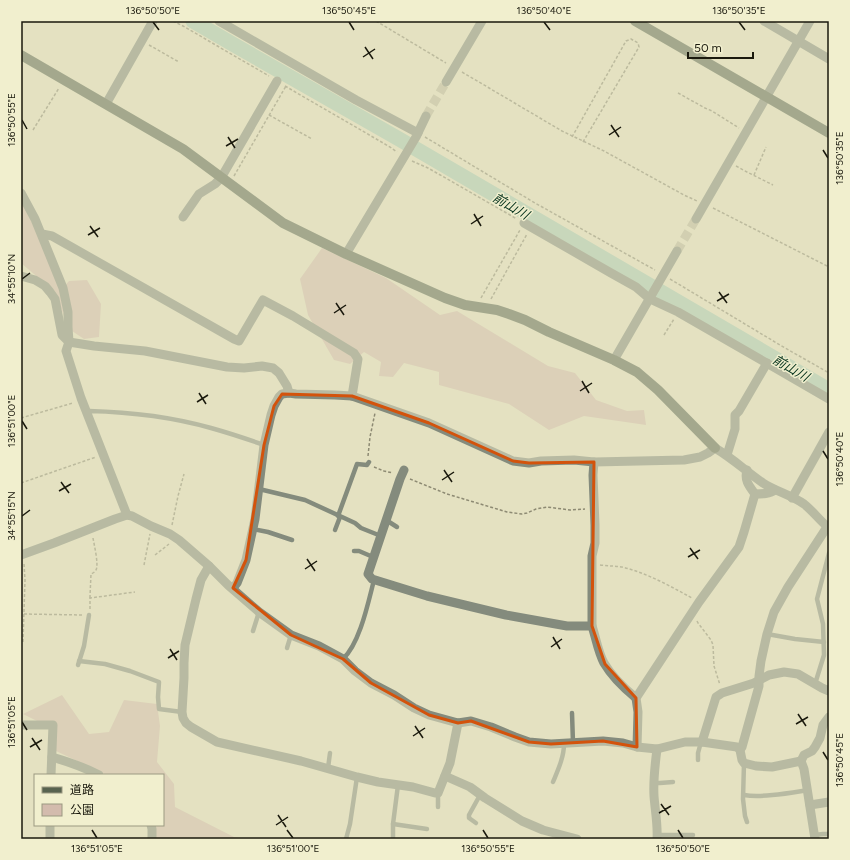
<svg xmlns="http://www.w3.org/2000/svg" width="850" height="860" viewBox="0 0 850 860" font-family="Figtree,'Noto Sans JP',sans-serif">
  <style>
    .green { fill: #d3bbad }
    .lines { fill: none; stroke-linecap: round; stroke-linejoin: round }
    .river { stroke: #a7cab4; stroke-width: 15 }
    .street-tunnel { stroke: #bcb99d; stroke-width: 9; stroke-dasharray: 9 4.5; stroke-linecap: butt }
    .path { stroke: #8d8a73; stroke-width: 1.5; stroke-dasharray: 3 2; stroke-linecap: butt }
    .lane { stroke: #848b7d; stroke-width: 4.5 }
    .street { stroke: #848b7d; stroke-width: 9 }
    .secondary { stroke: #58634f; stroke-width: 10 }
    .marked { fill: none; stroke: #d3530c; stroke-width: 3; stroke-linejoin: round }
    .ticks { fill: none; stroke: #1a190d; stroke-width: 1.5 }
    .labels { text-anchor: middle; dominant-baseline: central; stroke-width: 3; stroke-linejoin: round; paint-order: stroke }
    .water-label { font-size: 13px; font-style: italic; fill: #04321c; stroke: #f1efce }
    .neatline { fill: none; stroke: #1a190d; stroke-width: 1.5 }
    .ticks-label { font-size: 10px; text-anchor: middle; fill: #1a190d }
  </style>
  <rect width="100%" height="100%" fill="#e4e1c1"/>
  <!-- green -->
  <g class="green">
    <polygon points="21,198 62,289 69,281 87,280 101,304 99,337 84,339 72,331 64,316 54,291 21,263"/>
    <polygon points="322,248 386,278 440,315 457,311 548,366 575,373 596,400 627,411 644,410 646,425 584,416 549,430 509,404 439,385 439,372 404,363 393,377 379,376 381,362 364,352 350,364 334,360 308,315 300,279"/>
    <polygon points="62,695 89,734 109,732 124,700 157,704 160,726 157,762 174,784 175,807 234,837 246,839 156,839 154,825 163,825 163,775 107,775 56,751 51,728 23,714"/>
  </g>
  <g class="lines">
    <!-- river -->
    <polyline class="river" points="193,21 236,46 399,139 829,390"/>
    <!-- street-tunnel -->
    <g class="street-tunnel">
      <polyline points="426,116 446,82"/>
      <polyline points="677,251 696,219"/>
    </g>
    <!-- path -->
    <g class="path">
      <polyline points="173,21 183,26 269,76"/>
      <polyline points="376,21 446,63"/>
      <polyline points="149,45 179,62"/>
      <polyline points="462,72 562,131 604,151 684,195 697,201"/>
      <polyline points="285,86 390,147 397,152"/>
      <polyline points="678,93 705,108 712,111 739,128"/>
      <polyline points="269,115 312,139"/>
      <polyline points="33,130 59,88"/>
      <polyline points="425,137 535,203 655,270"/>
      <polyline points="572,137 626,41 631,39 638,43 639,47 583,142"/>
      <polyline points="412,161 428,168 517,219"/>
      <polyline points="736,166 747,172 773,185"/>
      <polyline points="754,175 766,147"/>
      <polyline points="234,176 286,86"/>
      <polyline points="713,208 829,267"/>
      <polyline points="670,279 780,345 829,373"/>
      <polyline points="481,298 520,230"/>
      <polyline points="491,299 527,234"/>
      <polyline points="664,335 674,319"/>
      <polyline points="21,418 73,403"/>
      <polyline points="368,456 370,437 375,413"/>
      <polyline points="374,467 384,471 393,473"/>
      <polyline points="410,479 447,494 507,512 522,514 527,513 536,509 547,507 570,510 585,509"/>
      <polyline points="21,483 96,457"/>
      <polyline points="172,525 178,496 184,474"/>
      <polyline points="155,555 169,544"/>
      <polyline points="144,565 150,534"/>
      <path d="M600,565C608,566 615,566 622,567C647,573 670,586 692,598"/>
      <path d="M90,598V596L91,574C93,573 95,572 96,570C99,565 94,544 93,538"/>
      <polyline points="90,609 90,598 135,592"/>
      <polyline points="24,614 82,615"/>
      <polyline points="697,621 698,623 711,640 713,645 714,666 720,685"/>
      <polyline points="23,642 25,580 24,564"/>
    </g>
    <!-- lane -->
    <g class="lane">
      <path d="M87,412L89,411C130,412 172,417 211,428C229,433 247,439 264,445"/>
      <polyline points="259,489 305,500 355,523 361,528 381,536"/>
      <polyline points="338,516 357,464 367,465 369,462"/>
      <polyline points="386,520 397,527"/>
      <polyline points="253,529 268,532 292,540"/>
      <polyline points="335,530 340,517"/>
      <polyline points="354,551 359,551 373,557"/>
      <polyline points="253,631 259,612"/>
      <polyline points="767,634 795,639 824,642"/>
      <polyline points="287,648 291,635"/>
      <path d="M343,659C360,643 368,603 374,580"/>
      <polyline points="79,661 105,664 130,671 159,682 158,697 159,709 182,712"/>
      <polyline points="78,665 84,646 89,615"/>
      <polyline points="815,684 824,655 823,624 817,599 829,553"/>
      <polyline points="572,713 573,743"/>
      <polyline points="698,760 698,753 701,742"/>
      <polyline points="744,763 743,799 745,816 747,822"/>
      <polyline points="328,768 330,753"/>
      <path d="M553,782C558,770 564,757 564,744"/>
      <polyline points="654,783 660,783 673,782"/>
      <polyline points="438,793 438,807"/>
      <path d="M744,795C762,798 789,793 808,790"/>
      <polyline points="476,823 469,818 469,815 480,795"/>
      <polyline points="393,824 427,829"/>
      <polyline points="657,835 693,835"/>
      <polyline points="815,835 823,834 829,834"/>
      <polyline points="346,839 350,824 357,777"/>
      <polyline points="393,839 393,824 398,785"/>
    </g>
    <!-- street -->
    <g class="street">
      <polyline points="219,21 356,100 418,133"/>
      <polyline points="764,21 829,59"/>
      <polyline points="446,82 482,21"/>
      <polyline points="106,104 153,21"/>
      <polyline points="21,193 35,219 63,288 68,312 68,327 69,342 66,351 81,398 127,515"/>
      <polyline points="183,217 199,194 215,184 221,178 277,81"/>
      <polyline points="696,219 810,21"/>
      <polyline points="524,223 611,273 636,287 650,299 678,312 829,399"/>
      <polyline points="42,234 52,236 234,339 239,341 263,300 293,316 354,353 358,359 352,396"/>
      <polyline points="346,254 416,137 426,116"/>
      <polyline points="21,276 35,280 45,286 50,292 55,299 62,335 69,342 94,346 145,351 227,367 244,368 262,366 273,368 279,373 287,386 289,393"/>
      <polyline points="614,360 677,251"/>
      <polyline points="727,455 735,429 735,415 739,411 767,363"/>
      <path d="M404,470L400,479L368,574L372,579L427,596L506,615L567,626H592C596,638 598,652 604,663C611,675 625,689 636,698"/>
      <path d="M755,494C762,494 770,494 775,490"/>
      <polyline points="792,498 829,432"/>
      <polyline points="21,555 54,543 115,519 127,515 132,516 151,526 170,534 179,540 209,566 228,585 259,612 291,635 319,646 343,659 355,671 371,683 394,695 414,708 429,715 458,723 471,721 491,727 515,737 529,742 551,744 603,741 623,743 637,747 657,749 685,742 702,742 737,747 740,750 742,760 744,763 756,766 772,767 801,761"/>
      <polyline points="209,566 201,580 196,599 185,645 184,663 184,678 182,712 183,718 186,723 191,727 217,742 301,761 357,777 378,782 413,787 435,793 438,793 450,763 458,723"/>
      <path d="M233,588L237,583L246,560L255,519L264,445L271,415L274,406L279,397L282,394L289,393L296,394L335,395L352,396L429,423L513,461L529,463L541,461L574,460L594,462L684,460L700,457L708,453L715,448C732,458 746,471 763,483C775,491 791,495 804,504C813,511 820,521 829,528"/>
      <polyline points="592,626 592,556 595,543 595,525 593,475 594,462"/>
      <polyline points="21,725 53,725 51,775"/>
      <polyline points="702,742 716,697 722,693 754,683 769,675 784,672 798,674 822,688 829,691"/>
      <path d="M637,747L638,712L636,698L699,602L739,547L744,532L755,494C749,486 744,480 747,470"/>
      <path d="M657,749C655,765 653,780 654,796C655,810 658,825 657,839"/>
      <polyline points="740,750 742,747 759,686 759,676 761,661 767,634 774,612 788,587 827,527"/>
      <path d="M52,757C69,762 84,767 99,775"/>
      <polyline points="801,761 804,769 815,839"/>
      <polyline points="801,761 804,755 812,751 815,747 820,738 823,725 829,717"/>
      <polyline points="445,776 470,787 485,798 522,821 543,830 577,839"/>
      <polyline points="810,805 829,802"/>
      <polyline points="151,825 152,829 152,839"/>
      <polyline points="50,839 50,825"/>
    </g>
    <!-- secondary -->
    <g class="secondary">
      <polyline points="635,21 829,133"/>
      <polyline points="21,55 183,149 283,223 346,254 445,298 465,305 497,310 509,314 525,320 549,332 614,360 637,372 658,390 715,448"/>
    </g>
  </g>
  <!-- marked area -->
  <path d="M0 0H850V860H0ZM282,394L352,396L429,423L513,461L529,463L594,462L592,626L605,664L636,698L637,747L603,741L551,744L529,742L471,721L458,723L429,715L371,683L343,659L291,635L233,588L246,560L264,445L274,406Z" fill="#e4e1c1" fill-opacity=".55" fill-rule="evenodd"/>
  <path class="marked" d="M282,394L352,396L429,423L513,461L529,463L594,462L592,626L605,664L636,698L637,747L603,741L551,744L529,742L471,721L458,723L429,715L371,683L343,659L291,635L233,588L246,560L264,445L274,406Z"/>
  <!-- ticks -->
  <path class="ticks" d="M153,22L159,30M349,22L354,30M544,22L550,30M739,22L745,30M365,47L373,59M363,57L375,49M22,120L27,129M611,125L619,137M609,135L621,127M228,137L235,148M226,146L238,139M823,150L828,158M474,214L481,226M471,224L483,216M90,226L98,237M88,235L100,228M22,279L30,273M719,292L727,303M717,301L729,294M336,303L344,315M334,313L346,305M582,381L589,393M580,391L592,383M199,393L206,404M197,402L208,395M22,421L27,429M823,451L828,459M444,470L452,482M442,480L454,472M61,482L69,493M59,491L71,484M22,516L30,510M690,548L698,559M688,557L700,550M307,559L315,571M305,569L317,561M553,637L560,649M551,647L562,639M170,649L177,660M168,658L179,651M798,714L806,726M22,722L27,730M796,724L808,717M415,726L423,738M413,736L425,728M32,738L40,750M30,747L42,740M823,752L828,760M661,804L669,815M659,813L671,806M278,815L286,827M276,825L288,817M92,830L97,838M287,830L293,838M483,830L488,838M678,830L683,838"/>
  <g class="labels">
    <!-- water labels -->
    <g class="water-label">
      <text transform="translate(511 206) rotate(30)">前山川</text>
      <text transform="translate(791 368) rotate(30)">前山川</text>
    </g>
  </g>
  <!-- border -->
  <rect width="850" height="860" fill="none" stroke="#f1efce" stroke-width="44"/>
  <!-- legend -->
  <rect x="34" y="774" width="130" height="52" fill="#f1efce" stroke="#9b9981"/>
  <rect x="42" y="787" width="20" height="6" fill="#58634f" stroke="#9b9981"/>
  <text x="70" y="794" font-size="12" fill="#1a190d">道路</text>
  <rect x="42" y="804" width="20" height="12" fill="#d3bbad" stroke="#9b9981"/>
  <text x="70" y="814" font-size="12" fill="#1a190d">公園</text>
  <!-- scale -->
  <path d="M688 52v6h65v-6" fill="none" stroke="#1a190d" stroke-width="2"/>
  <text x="694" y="52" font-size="12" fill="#1a190d" stroke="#f1efce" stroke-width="3" paint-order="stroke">50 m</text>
  <rect x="22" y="22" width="806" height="816" class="neatline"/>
  <g class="ticks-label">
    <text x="153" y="14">136°50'50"E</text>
    <text x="349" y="14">136°50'45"E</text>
    <text x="544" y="14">136°50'40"E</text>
    <text x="739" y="14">136°50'35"E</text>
    <text transform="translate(11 120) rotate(-90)" y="4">136°50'55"E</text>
    <text transform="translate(839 158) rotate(-90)" y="4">136°50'35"E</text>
    <text transform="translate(11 279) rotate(-90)" y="4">34°55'10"N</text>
    <text transform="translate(11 421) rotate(-90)" y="4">136°51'00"E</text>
    <text transform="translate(839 459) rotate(-90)" y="4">136°50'40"E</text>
    <text transform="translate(11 516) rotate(-90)" y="4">34°55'15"N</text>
    <text transform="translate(11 722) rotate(-90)" y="4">136°51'05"E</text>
    <text transform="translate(839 760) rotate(-90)" y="4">136°50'45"E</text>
    <text x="97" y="852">136°51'05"E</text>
    <text x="293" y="852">136°51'00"E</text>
    <text x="488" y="852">136°50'55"E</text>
    <text x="683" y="852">136°50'50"E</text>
  </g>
</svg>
